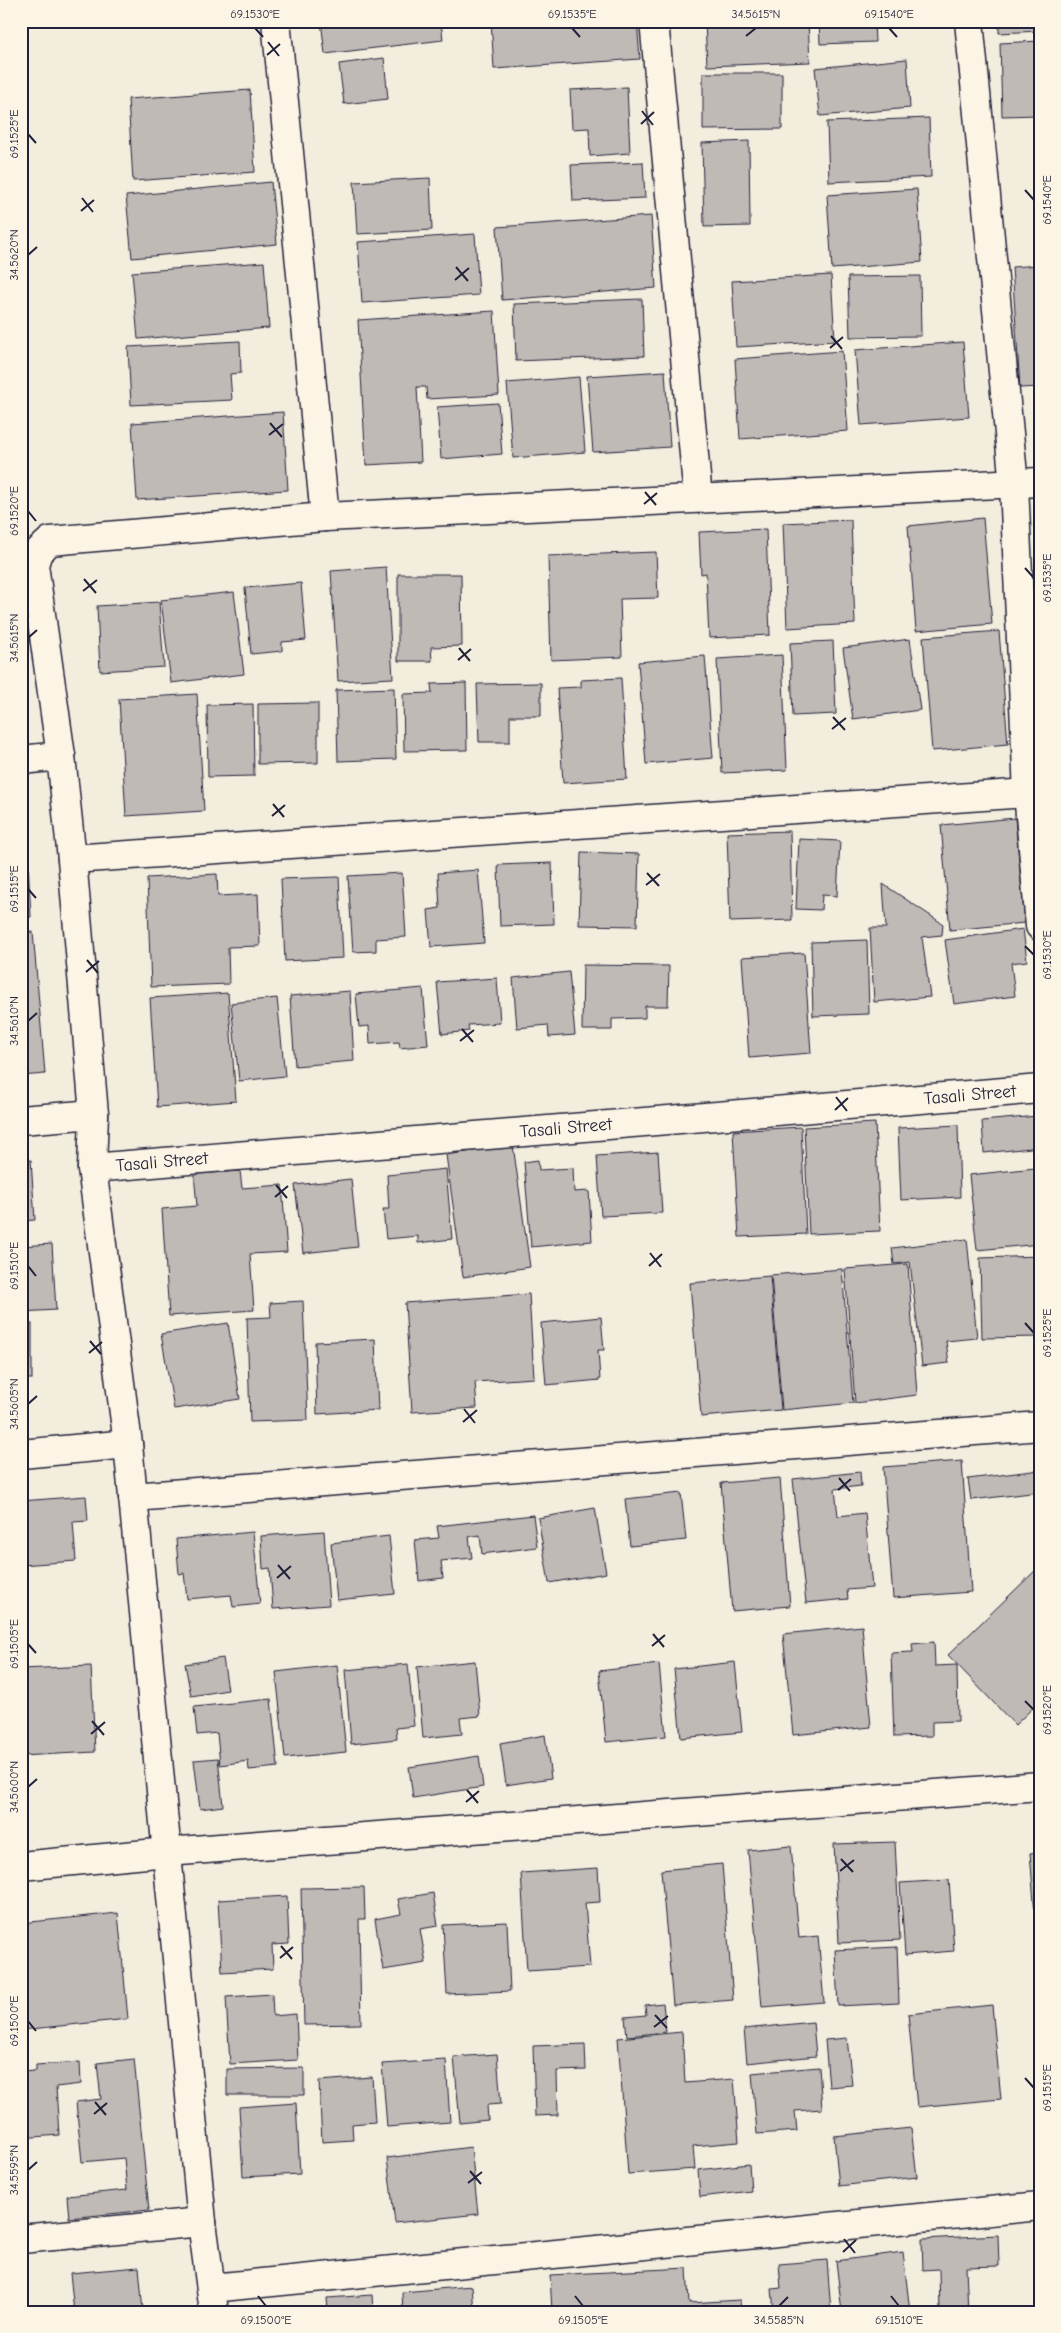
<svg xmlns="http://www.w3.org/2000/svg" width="1061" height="2333" viewBox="0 0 1061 2333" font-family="'Comic Neue',sans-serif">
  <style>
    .building { fill: #bfbab6; stroke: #22223b }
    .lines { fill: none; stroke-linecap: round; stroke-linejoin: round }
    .street-casing { stroke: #22223b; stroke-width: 31 }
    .street { stroke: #fcf5e5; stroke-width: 28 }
    .ticks { fill: none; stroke: #22223b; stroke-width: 2 }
    .labels { text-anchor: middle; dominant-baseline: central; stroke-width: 4.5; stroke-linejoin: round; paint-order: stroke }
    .street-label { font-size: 18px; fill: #22223b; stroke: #fcf5e5 }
    .neatline { fill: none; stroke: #22223b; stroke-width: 2 }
    .ticks-label { font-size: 12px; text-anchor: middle; fill: #22223b }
  </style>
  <rect width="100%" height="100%" fill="#f3edde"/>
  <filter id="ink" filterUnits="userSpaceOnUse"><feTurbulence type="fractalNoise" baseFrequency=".02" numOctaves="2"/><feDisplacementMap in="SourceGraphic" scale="10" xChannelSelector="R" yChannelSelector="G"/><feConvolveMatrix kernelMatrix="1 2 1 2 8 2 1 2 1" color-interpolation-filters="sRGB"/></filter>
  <g filter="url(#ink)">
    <!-- building -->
    <g class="building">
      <polygon points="321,21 441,21 443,40 325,54"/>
      <polygon points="491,21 637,21 640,59 494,69"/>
      <polygon points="705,21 808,21 810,62 707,66"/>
      <polygon points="819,21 874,21 875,42 820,44"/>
      <polygon points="999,21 1040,21 1040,31 999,33"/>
      <polygon points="1040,41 1040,115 1002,116 1000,43"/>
      <polygon points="384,58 388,99 344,104 339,64"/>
      <polygon points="907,59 910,108 820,116 815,68"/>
      <polygon points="703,73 782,73 782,129 703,130"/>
      <polygon points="627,87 630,153 590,156 589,128 572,129 570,90"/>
      <polygon points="250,90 255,172 133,181 128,99"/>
      <polygon points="929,118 931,177 829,182 827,122"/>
      <polygon points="749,141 750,226 704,227 702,143"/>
      <polygon points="643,162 645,198 573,201 571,165"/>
      <polygon points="430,178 432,230 357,234 354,182"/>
      <polygon points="271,182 277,244 132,258 126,196"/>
      <polygon points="917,189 922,262 832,269 827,195"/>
      <polygon points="651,216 656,288 502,300 497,227"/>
      <polygon points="475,234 479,295 362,303 358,242"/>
      <polygon points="264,262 269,328 138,339 132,272"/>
      <polygon points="1040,265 1040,387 1020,388 1012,267"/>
      <polygon points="831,275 835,341 736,347 732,281"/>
      <polygon points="920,276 921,336 850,337 848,277"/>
      <polygon points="642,299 644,356 516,361 514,304"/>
      <polygon points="494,311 499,395 427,399 426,387 417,387 421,462 366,465 358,320"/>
      <polygon points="240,341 241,373 230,374 232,400 131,405 128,347"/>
      <polygon points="963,342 969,417 861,425 855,350"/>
      <polygon points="842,351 848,431 740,439 735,359"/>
      <polygon points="665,371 670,447 593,452 587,376"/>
      <polygon points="579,377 585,452 513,458 507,383"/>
      <polygon points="498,403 502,454 441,459 437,407"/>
      <polygon points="283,412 288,490 137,500 132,423"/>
      <polygon points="983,518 992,624 916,631 908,526"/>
      <polygon points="851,520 855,624 787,628 783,523"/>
      <polygon points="766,529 770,635 709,638 706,573 701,574 699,532"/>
      <polygon points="656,552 658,598 620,599 622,657 551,660 548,556"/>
      <polygon points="386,567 393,678 338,681 331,571"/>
      <polygon points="398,574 461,574 462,646 431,647 432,661 398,661"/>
      <polygon points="301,583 306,640 282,642 282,651 251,654 245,588"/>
      <polygon points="234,592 244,674 171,683 161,600"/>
      <polygon points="159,602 164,667 100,671 97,606"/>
      <polygon points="999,631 1008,744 932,751 923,637"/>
      <polygon points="910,639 920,710 853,719 843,648"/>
      <polygon points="833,641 836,714 793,716 790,643"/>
      <polygon points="782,655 787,770 722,773 717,659"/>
      <polygon points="705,656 713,758 646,764 638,662"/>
      <polygon points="621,678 627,779 563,783 557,688 581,687 581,680"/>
      <polygon points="466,683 467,750 404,751 403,694 432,693 431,684"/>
      <polygon points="541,683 541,716 510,716 510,742 479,742 477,684"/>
      <polygon points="394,688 396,759 338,761 336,690"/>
      <polygon points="197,694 204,811 126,816 119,699"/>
      <polygon points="318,703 318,763 258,764 258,704"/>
      <polygon points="253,704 254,776 208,777 207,705"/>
      <polygon points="25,804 31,917 21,918 21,805"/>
      <polygon points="1015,818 1025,923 950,930 941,825"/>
      <polygon points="790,831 792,920 730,922 727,833"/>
      <polygon points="799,839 840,841 837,896 822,895 821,910 796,909"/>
      <polygon points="581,852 639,854 637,926 579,925"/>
      <polygon points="552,863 554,924 500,926 498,865"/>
      <polygon points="478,870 484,943 431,947 428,910 440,908 438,873"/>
      <polygon points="402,873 406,937 376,939 376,951 353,952 348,876"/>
      <polygon points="217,874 218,896 258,894 260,946 228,947 229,984 151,987 147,878"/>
      <polygon points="339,877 343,958 285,961 281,879"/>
      <polygon points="883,884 943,924 942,935 922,937 930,997 874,1002 870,928 886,928"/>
      <polygon points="1023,929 1027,961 1011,963 1015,996 954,1004 945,940"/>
      <polygon points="33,932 45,1074 21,1076 21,933"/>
      <polygon points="867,940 869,1014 813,1016 811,942"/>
      <polygon points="804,953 811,1053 749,1058 742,957"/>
      <polygon points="583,965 669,966 668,1006 645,1006 645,1018 612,1019 612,1030 582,1030"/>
      <polygon points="569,972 575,1035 549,1037 548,1025 517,1028 513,978"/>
      <polygon points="497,978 500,1023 468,1025 469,1031 442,1034 437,982"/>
      <polygon points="423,988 428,1045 400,1048 399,1042 370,1044 369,1026 359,1027 356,994"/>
      <polygon points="350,991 354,1061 295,1066 290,996"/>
      <polygon points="228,993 236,1101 157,1107 150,998"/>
      <polygon points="277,998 285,1076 239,1081 231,1003"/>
      <polygon points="1038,1116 1040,1147 984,1153 982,1121"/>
      <polygon points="875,1123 880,1231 809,1234 804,1127"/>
      <polygon points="958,1125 960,1197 901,1200 898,1128"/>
      <polygon points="801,1127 806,1234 739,1237 733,1131"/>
      <polygon points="513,1145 530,1267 463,1277 446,1155"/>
      <polygon points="658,1152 662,1213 601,1216 597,1156"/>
      <polygon points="31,1160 35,1220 21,1221 21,1161"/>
      <polygon points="538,1160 539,1170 573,1168 574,1192 589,1191 592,1241 531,1247 524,1162"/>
      <polygon points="1035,1168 1040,1218 1040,1244 977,1250 969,1175"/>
      <polygon points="446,1169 452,1239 418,1243 418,1236 386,1239 383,1209 389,1209 387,1175"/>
      <polygon points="240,1171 242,1188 282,1185 287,1252 250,1254 254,1310 169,1316 162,1209 197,1206 194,1174"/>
      <polygon points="351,1179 358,1247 303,1253 295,1185"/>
      <polygon points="967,1239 977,1338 946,1341 949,1363 922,1366 910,1262 894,1264 892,1248"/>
      <polygon points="52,1244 56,1310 21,1312 21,1246"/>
      <polygon points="1040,1256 1040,1337 982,1338 980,1258"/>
      <polygon points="908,1264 917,1395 855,1403 845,1269"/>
      <polygon points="842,1269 853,1403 782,1410 771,1275"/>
      <polygon points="770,1276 781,1410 701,1417 690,1283"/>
      <polygon points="529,1294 534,1378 475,1382 477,1408 412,1412 405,1303"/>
      <polygon points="303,1301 308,1420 250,1422 247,1318 271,1317 270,1303"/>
      <polygon points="601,1317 604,1350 598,1350 600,1380 546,1385 541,1323"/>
      <polygon points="228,1323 240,1399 174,1409 161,1334"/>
      <rect x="21" y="1324" width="11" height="55"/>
      <polygon points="375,1339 378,1410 317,1414 315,1342"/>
      <polygon points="962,1461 971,1592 893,1598 883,1467"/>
      <polygon points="1040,1470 1040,1492 971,1500 968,1479"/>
      <polygon points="860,1472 861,1486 835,1489 838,1516 865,1513 872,1588 847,1590 848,1599 806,1603 793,1479"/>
      <polygon points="780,1478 790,1606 732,1611 721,1483"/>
      <polygon points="681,1493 686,1540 630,1546 625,1499"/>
      <polygon points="86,1496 88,1521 73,1522 76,1561 21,1565 21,1501"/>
      <polygon points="595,1508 606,1573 549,1583 538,1518"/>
      <polygon points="533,1515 537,1547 482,1554 480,1535 469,1537 472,1558 441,1561 443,1578 419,1581 415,1540 439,1538 437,1526"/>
      <polygon points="324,1531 329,1605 273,1609 270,1568 263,1569 261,1536"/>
      <polygon points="253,1532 260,1604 233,1607 231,1595 187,1599 184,1573 179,1574 176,1539"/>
      <polygon points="389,1536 395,1594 337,1600 331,1543"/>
      <polygon points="1040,1566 1040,1701 1015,1725 948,1655"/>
      <polygon points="862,1626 871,1727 793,1735 783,1634"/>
      <polygon points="934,1642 935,1666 957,1665 958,1721 932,1722 932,1736 894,1737 891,1653 913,1652 912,1644"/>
      <polygon points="223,1658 228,1690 191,1696 185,1664"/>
      <polygon points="475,1661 480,1716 460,1718 462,1734 423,1738 417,1667"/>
      <polygon points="735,1662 742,1732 681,1738 674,1669"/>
      <polygon points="408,1664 414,1726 396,1728 397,1739 351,1744 345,1670"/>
      <polygon points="659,1664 666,1736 606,1742 599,1671"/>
      <polygon points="337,1665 346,1752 285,1758 276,1672"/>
      <polygon points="91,1666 95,1752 21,1756 21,1669"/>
      <polygon points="271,1699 278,1767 249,1770 248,1761 220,1765 217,1733 197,1735 194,1707"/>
      <polygon points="545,1735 551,1778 506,1785 500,1743"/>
      <polygon points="479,1756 483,1787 413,1798 409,1767"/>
      <polygon points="218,1758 223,1806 200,1809 194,1760"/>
      <polygon points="895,1842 900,1940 839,1943 834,1844"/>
      <polygon points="791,1846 799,1938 818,1936 824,2002 762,2007 748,1850"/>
      <polygon points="1040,1852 1040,1915 1035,1915 1030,1853"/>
      <polygon points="722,1864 733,2000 673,2005 661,1870"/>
      <polygon points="598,1868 600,1902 585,1903 590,1967 527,1971 521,1873"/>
      <polygon points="949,1880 954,1951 905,1955 900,1883"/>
      <polygon points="364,1887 365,1919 359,1919 361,2024 304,2025 301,1888"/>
      <polygon points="433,1893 438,1926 420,1929 426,1963 383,1970 375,1919 401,1914 398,1899"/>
      <polygon points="287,1896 289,1944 272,1945 273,1969 222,1972 218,1900"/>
      <polygon points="118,1913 128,2019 21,2030 21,1923"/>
      <polygon points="507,1922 510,1991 447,1994 443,1925"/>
      <polygon points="897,1947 899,2003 838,2006 835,1950"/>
      <polygon points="272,1994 273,2016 296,2014 298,2060 230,2064 226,1997"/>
      <polygon points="663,2003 666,2032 627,2036 625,2017 646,2015 645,2005"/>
      <polygon points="992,2005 1001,2099 917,2107 908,2014"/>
      <polygon points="813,2022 816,2056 747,2063 744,2029"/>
      <polygon points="682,2032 685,2083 734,2079 739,2142 693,2146 695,2169 628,2174 618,2038"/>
      <polygon points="847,2038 852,2085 829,2087 825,2040"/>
      <polygon points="585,2044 586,2070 557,2071 558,2115 535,2116 533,2046"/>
      <polygon points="497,2054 501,2104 487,2105 488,2120 460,2123 454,2057"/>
      <polygon points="134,2059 149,2210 69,2218 67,2196 127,2190 124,2158 82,2162 76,2102 101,2099 97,2063"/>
      <polygon points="446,2060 450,2122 387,2127 382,2064"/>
      <polygon points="80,2062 81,2084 56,2087 59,2135 21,2138 21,2072 36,2071 36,2065"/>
      <polygon points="819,2067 822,2109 795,2111 797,2131 757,2134 752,2073"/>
      <polygon points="304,2068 304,2095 227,2095 227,2069"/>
      <polygon points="372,2077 375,2122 352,2124 353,2140 322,2142 319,2081"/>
      <polygon points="296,2103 300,2174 243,2177 239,2107"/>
      <polygon points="911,2128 917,2177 839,2186 834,2136"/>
      <polygon points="471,2147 478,2214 395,2223 387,2158"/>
      <polygon points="749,2164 751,2191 700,2197 698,2170"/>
      <polygon points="21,2171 24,2201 21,2201"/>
      <polygon points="998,2235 999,2266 966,2267 968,2312 940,2312 939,2269 923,2270 922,2239"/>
      <polygon points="903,2252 910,2312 842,2312 836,2261"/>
      <polygon points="827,2260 831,2312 774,2312 772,2289 781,2288 779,2264"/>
      <polygon points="139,2267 143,2312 74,2312 70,2273"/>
      <polygon points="687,2268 689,2303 740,2300 741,2312 552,2312 550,2275"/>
      <polygon points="472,2286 474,2312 403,2312 402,2292"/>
      <polygon points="372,2295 373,2312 328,2312 327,2298"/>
    </g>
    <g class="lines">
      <!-- street casing -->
      <g class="street-casing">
        <g id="street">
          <polyline points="276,21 325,517"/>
          <polyline points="654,21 698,498"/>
          <polyline points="969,21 1014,485 1028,793 1040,926"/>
          <polyline points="21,760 61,756"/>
          <polyline points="72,859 1028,793"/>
          <polyline points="21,1120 94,1114"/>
          <polyline points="92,1168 1040,1089"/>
          <polyline points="21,1454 128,1444"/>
          <polyline points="133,1497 1040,1426"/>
          <polyline points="21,1866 167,1852 1040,1786"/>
          <polyline points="21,2239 202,2222"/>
          <polyline points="212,2288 1040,2206"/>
          <polyline points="214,2312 202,2222 128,1444 92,1168 94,1114 72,859 61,756 34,565 38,552 50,541 325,517 1040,482"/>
        </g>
      </g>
      <!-- street -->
      <use href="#street" class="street"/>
    </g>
  </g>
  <!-- ticks -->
  <path class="ticks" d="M255,28L263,37M572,28L580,37M889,28L897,37M746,36L756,28M268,42L279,56M267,55L280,44M642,111L653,125M641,124L654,112M28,134L36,143M1025,190L1034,200M82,198L93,212M81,211L94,200M28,255L37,247M456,267L468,281M455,280L469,268M831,336L842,349M830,348L843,337M270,423L282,437M269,435L283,424M645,492L656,505M644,504L657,493M28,511L36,521M1025,568L1034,578M84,579L96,593M83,591L97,580M28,638L37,630M459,648L470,661M458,660L471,649M833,717L845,730M832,729L846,718M273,804L284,817M272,816L285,805M647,873L659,886M646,885L660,874M28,889L36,898M1025,946L1034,955M87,960L98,973M86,972L99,961M28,1021L37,1013M462,1029L473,1042M460,1041L474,1030M836,1097L847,1111M835,1110L848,1098M276,1185L287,1198M275,1197L288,1186M650,1253L661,1267M28,1266L36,1276M649,1266L662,1254M1025,1323L1034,1333M90,1341L101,1354M89,1353L102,1342M28,1404L37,1396M464,1409L475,1423M463,1422L477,1410M839,1478L850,1491M838,1490L851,1479M278,1565L290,1579M277,1578L291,1566M653,1634L664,1647M28,1644L36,1653M652,1646L665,1635M1025,1701L1034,1710M92,1721L104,1735M91,1734L105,1722M28,1787L37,1779M467,1790L478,1803M466,1802L479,1791M841,1859L853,1872M840,1871L854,1860M281,1946L292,1959M280,1958L293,1947M655,2015L667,2028M28,2021L36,2031M654,2027L668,2016M1025,2078L1034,2088M95,2102L106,2115M94,2114L107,2103M28,2170L37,2162M470,2171L481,2184M468,2183L482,2172M844,2239L855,2253M843,2252L856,2240M258,2296L266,2306M575,2296L583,2306M891,2296L899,2306M779,2306L788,2297"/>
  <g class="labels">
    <!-- street labels -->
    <g class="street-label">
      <text transform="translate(970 1095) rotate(-5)">Tasali Street</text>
      <text transform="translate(566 1128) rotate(-5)">Tasali Street</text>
      <text transform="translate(162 1162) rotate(-5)">Tasali Street</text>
    </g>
  </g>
  <!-- margin -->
  <rect width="1061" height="2333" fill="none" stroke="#fcf5e5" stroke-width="55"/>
  <rect x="28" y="28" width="1006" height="2278" class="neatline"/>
  <g class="ticks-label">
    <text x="255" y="18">69.1530°E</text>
    <text x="572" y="18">69.1535°E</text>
    <text x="756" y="18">34.5615°N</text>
    <text x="889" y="18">69.1540°E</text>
    <text transform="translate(14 134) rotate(-90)" y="4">69.1525°E</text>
    <text transform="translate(1047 200) rotate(-90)" y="4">69.1540°E</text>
    <text transform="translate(14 255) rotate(-90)" y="4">34.5620°N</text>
    <text transform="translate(14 511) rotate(-90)" y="4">69.1520°E</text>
    <text transform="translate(1047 578) rotate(-90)" y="4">69.1535°E</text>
    <text transform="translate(14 638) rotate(-90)" y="4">34.5615°N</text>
    <text transform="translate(14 889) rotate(-90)" y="4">69.1515°E</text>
    <text transform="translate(1047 955) rotate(-90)" y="4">69.1530°E</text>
    <text transform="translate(14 1021) rotate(-90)" y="4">34.5610°N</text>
    <text transform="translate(14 1266) rotate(-90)" y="4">69.1510°E</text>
    <text transform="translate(1047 1333) rotate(-90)" y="4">69.1525°E</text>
    <text transform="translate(14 1404) rotate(-90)" y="4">34.5605°N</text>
    <text transform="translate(14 1644) rotate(-90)" y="4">69.1505°E</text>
    <text transform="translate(1047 1710) rotate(-90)" y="4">69.1520°E</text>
    <text transform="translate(14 1787) rotate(-90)" y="4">34.5600°N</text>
    <text transform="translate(14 2021) rotate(-90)" y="4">69.1500°E</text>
    <text transform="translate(1047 2088) rotate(-90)" y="4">69.1515°E</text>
    <text transform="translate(14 2170) rotate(-90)" y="4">34.5595°N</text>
    <text x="266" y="2324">69.1500°E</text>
    <text x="583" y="2324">69.1505°E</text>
    <text x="779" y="2324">34.5585°N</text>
    <text x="899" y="2324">69.1510°E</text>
  </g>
</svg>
